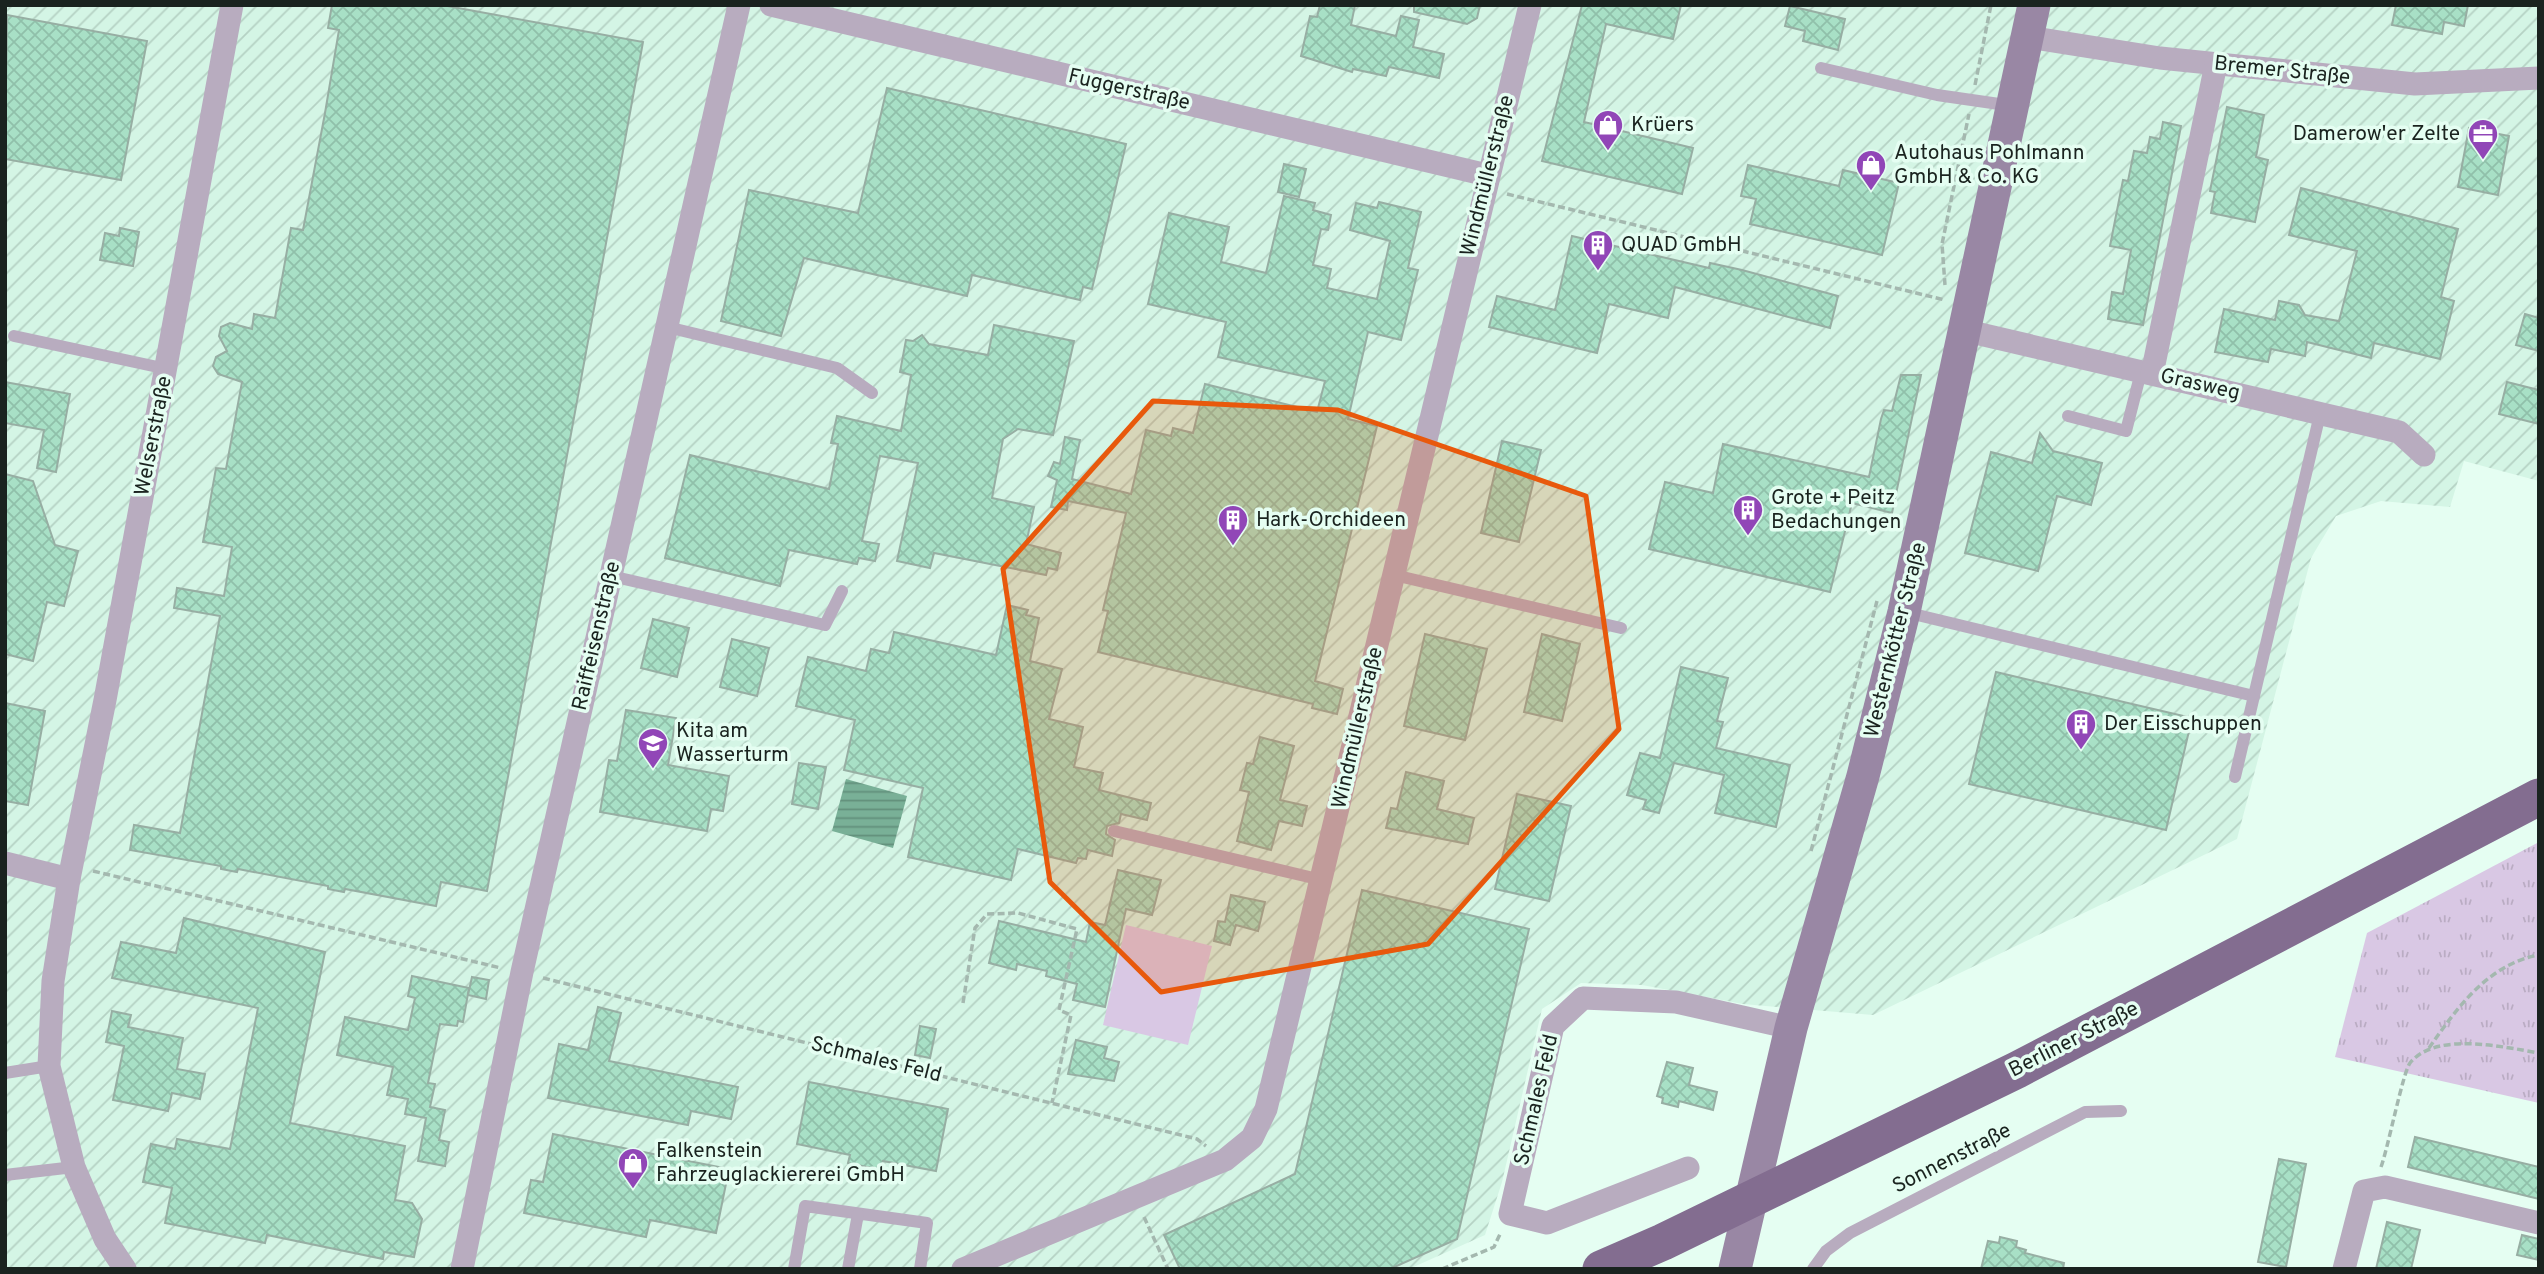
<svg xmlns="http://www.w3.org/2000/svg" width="2544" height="1274" viewBox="0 0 2544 1274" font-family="Overpass,sans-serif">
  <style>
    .industrial { fill: url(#industrial-furrows) }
    .park { fill: url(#park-tufts) }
    .pitch { fill: #d9c8e4 }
    .water { fill: url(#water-rules) }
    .building { fill: url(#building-cross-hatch); stroke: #97aea3; stroke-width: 2 }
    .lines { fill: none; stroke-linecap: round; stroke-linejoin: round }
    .path { stroke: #a4b8af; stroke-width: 3.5; stroke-dasharray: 7 3.5; stroke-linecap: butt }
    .lane { stroke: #b8acbf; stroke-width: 12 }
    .street { stroke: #b8acbf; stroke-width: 23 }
    .secondary { stroke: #9987a4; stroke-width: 33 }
    .primary { stroke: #836d90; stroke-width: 37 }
    .marked { fill: #e8590c; fill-opacity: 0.2; stroke: #e8590c; stroke-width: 5; stroke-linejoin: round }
    .labels { text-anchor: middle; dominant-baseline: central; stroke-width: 7; stroke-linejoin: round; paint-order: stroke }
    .street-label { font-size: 21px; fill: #1a231f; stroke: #e5fef2 }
    .poi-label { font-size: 21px; fill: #1a231f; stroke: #e5fef2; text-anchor: start }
  </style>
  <defs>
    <pattern id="industrial-furrows" width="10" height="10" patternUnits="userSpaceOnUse" patternTransform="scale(1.75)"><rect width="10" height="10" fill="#d4f5e5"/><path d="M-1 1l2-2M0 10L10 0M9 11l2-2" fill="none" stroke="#b5d2c4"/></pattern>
    <pattern id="park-tufts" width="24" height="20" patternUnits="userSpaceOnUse" patternTransform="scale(1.75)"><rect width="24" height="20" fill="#d9c8e4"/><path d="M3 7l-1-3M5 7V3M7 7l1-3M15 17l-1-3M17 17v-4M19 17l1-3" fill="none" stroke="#baacc3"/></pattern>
    <pattern id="water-rules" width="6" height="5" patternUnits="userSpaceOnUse" patternTransform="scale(1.75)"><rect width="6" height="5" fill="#79b097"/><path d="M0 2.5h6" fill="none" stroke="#628f7b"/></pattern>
    <pattern id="building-cross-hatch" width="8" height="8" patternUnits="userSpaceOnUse" patternTransform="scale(1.75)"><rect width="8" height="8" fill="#a8e0c6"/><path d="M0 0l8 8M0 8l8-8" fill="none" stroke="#90c0aa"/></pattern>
  </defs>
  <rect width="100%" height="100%" fill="#e5fef2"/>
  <!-- industrial -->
  <polygon class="industrial" points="5,5 2539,5 2539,481 2464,461 2450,507 2381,501 2336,516 2311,558 2237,839 1873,1015 1743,1004 1642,985 1581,983 1542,1009 1502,1182 1485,1235 1409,1269 5,1269"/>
  <!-- park -->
  <polygon class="park" points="2539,842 2539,1103 2335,1057 2367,933"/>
  <!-- pitch -->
  <polygon class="pitch" points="1126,925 1212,946 1188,1045 1103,1025"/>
  <!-- water -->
  <polygon class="water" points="846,779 907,796 893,848 832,831"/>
  <!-- building -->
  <g class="building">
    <polygon points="332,5 442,5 643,42 487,891 441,882 436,906 345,889 344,892 328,889 328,886 238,869 237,872 221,869 221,866 130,850 134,825 180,833 220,616 174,608 177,588 224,596 232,547 203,542 216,468 226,469 242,382 218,374 213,366 216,357 227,351 219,336 221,327 230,323 252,329 254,314 275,318 291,228 303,230 325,113 339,30 328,28"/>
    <polygon points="1320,5 1355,5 1351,25 1396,36 1401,16 1419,20 1413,47 1444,54 1439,78 1389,67 1386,76 1353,69 1352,72 1301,56 1310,16 1317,17"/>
    <polygon points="1414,5 1480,5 1477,18 1467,24 1414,12"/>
    <polygon points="1582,5 1681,5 1673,39 1606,24 1584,122 1693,148 1682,194 1542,161"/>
    <polygon points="2396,5 2468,5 2464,26 2444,22 2442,34 2392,25"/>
    <polygon points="1790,6 1845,19 1838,50 1803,41 1805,31 1785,26"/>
    <polygon points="7,15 147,41 121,180 5,159"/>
    <polygon points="887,88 1126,144 1092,289 1083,287 1080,300 972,275 967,296 804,258 781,336 721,321 749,190 858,213"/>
    <polygon points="2227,107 2264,115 2256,157 2268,160 2255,222 2211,213 2215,192 2210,191"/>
    <polygon points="2163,122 2181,126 2143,325 2108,319 2112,292 2123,294 2131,250 2110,246 2123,180 2128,181 2134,151 2147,153 2150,137 2160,139"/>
    <polygon points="2469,128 2509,136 2498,195 2458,187"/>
    <polygon points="1284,164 1306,169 1299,197 1278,192"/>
    <polygon points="1748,165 1839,186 1843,170 1899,183 1882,255 1750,224 1756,199 1741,196"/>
    <polygon points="2301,188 2458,229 2441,297 2454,301 2440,359 2374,343 2371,358 2307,342 2305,356 2271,349 2268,362 2215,352 2224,309 2275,320 2279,301 2299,305 2305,315 2339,321 2357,251 2289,235"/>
    <polygon points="1284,196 1315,203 1313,210 1331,215 1328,230 1321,229 1313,265 1331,269 1327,288 1377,299 1390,241 1350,230 1356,203 1377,208 1379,202 1421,212 1408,268 1418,270 1401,340 1368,332 1348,419 1377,426 1315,681 1343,689 1337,714 1312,708 1313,704 1098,652 1108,611 1103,610 1126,513 1068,501 1067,510 1051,507 1057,480 1048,476 1054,462 1060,464 1065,437 1080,440 1072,479 1131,494 1146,430 1171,436 1173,428 1193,433 1205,384 1317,412 1325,381 1218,357 1226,322 1148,304 1169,213 1229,227 1221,262 1266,273"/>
    <polygon points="120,228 139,232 133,266 100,260 105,233 119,236"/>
    <polygon points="1572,236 1709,268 1710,263 1742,270 1838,296 1830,328 1675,287 1668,318 1609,304 1597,353 1489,327 1497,296 1555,310"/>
    <polygon points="2525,314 2539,318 2539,351 2516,345"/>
    <polygon points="994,325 1074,341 1053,435 1018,429 1003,439 992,498 1034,507 1026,544 1061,553 1057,570 1048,568 1046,575 934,553 930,568 897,561 918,463 880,456 862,541 879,544 875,561 859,558 857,564 789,550 780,586 665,558 690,455 829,489 838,444 831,443 837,416 901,431 911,375 900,372 906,340 913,341 922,335 929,344 988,355"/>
    <polygon points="1901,375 1921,375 1892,513 1852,503 1830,592 1649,549 1665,482 1713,493 1723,444 1869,477 1881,419 1884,410 1892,411"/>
    <polygon points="5,382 70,394 56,472 37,468 44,430 5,423"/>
    <polygon points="2507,382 2539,390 2539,424 2499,414"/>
    <polygon points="2040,433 2053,451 2102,463 2091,505 2057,496 2038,571 1965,553 1991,452 2032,463"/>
    <polygon points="1502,441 1541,450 1519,542 1481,533"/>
    <polygon points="5,474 33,481 55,545 78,551 64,606 47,602 33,661 5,654"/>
    <polygon points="1007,605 1028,610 1026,615 1039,618 1030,661 1062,669 1049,719 1083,727 1074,767 1103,773 1099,790 1151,803 1147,820 1121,814 1119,823 1107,826 1106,834 1115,840 1112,856 1088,850 1086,859 1078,858 1076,863 1018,849 1011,880 908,857 923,788 844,770 855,720 796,706 808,657 866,671 871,649 889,653 894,632 996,655"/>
    <polygon points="653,619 689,628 677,677 641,668"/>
    <polygon points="1425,634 1487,649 1465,740 1404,726"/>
    <polygon points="1542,634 1580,644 1562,721 1524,712"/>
    <polygon points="732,639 769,648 757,696 720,687"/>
    <polygon points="1681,667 1728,678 1717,721 1723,722 1716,748 1790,765 1776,827 1715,813 1724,775 1674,763 1659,813 1643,809 1646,800 1627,795 1640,753 1660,758"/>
    <polygon points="1996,672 2192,718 2166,830 1969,784"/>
    <polygon points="5,703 45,711 28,805 5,801"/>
    <polygon points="626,710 676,718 668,765 729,776 723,811 711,809 707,831 600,812 609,760 617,761"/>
    <polygon points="1260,737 1294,746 1280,800 1307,806 1302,826 1279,821 1271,850 1237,841 1249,792 1240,790 1247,763 1253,764"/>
    <polygon points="799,763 826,767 818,809 792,804"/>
    <polygon points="1406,772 1444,781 1437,809 1474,818 1468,844 1386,828 1391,808 1397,809"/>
    <polygon points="1517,794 1571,806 1549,901 1495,889"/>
    <polygon points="1118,870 1161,880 1152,915 1126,909 1105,1007 1073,1000 1077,984 1046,976 1047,971 1017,964 1016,970 989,963 999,921 1086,942 1090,922 1105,925"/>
    <polygon points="1362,890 1529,929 1457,1239 1390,1269 1180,1269 1164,1235 1295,1174"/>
    <polygon points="1231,895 1265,902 1258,931 1236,925 1230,945 1214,941 1218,921 1225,922"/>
    <polygon points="184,918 325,952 290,1123 405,1146 395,1200 412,1203 422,1219 414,1257 384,1252 383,1259 267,1235 265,1243 165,1223 172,1188 143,1182 151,1144 175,1149 177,1139 230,1149 258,1008 112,978 121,942 176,953"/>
    <polygon points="412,976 469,988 463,1022 458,1021 457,1026 440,1024 428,1083 435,1084 430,1107 445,1110 439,1140 449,1142 445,1166 418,1161 426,1118 405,1114 408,1099 387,1095 393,1067 337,1055 345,1017 408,1030 415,998 408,996"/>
    <polygon points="472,977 489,980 486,999 468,995"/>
    <polygon points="598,1007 621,1013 609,1061 738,1087 731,1119 691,1111 688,1125 548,1098 559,1044 588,1050"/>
    <polygon points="112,1011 131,1015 128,1027 183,1038 177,1069 205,1074 200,1099 172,1093 168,1111 113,1100 124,1046 106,1042"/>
    <polygon points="920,1026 936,1029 930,1058 915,1055"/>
    <polygon points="1076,1040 1107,1047 1104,1058 1119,1062 1114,1081 1068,1074"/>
    <polygon points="1667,1062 1693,1068 1689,1085 1717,1092 1713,1110 1679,1101 1678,1107 1662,1103 1663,1098 1657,1096"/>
    <polygon points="809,1082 948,1109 936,1171 883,1161 881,1170 848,1163 850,1155 797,1144"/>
    <polygon points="553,1134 729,1169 716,1233 650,1220 646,1237 524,1213 531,1180 543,1182"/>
    <polygon points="2415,1137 2539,1167 2539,1199 2408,1167"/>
    <polygon points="2279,1159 2306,1164 2286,1267 2258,1262"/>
    <polygon points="2387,1222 2420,1230 2411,1269 2376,1269"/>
    <polygon points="2522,1235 2539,1239 2539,1260 2517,1255"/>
    <polygon points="2000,1237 2017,1241 2016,1247 2026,1250 2025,1253 2064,1263 2063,1269 1981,1269 1988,1241 1999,1243"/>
  </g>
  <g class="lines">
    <!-- path -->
    <g class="path">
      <polyline points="1975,85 1991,5"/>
      <polyline points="1507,194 1945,300"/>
      <polyline points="1945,285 1942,244 1969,114"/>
      <polyline points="1811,851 1877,601"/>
      <polyline points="93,871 501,968"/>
      <polyline points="543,978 1197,1139 1206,1146"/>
      <polyline points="963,1003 975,928 987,914 1018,913 1077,929 1059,1010 1071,1015 1052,1103"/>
      <path d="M2429,1048C2457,1008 2488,964 2539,955"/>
      <path d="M2381,1167C2388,1148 2403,1072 2410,1063C2436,1031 2503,1047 2539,1053"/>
      <polyline points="1144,1217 1168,1269"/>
      <polyline points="1442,1269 1494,1247 1501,1232"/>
    </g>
    <!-- lane -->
    <g class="lane">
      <polyline points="1821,68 1937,95 2013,106"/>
      <polyline points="667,327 837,368 872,393"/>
      <polyline points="14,336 167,369"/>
      <polyline points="2068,416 2126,431 2141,372"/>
      <polyline points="1394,575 1621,628"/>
      <polyline points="611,576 825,625 842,591"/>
      <polyline points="1905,612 2254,696"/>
      <polyline points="2235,777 2320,414"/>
      <polyline points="1114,831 1322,880"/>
      <polyline points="5,1073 49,1066"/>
      <polyline points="5,1175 74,1167"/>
      <polyline points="794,1269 805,1206 927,1223 920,1269"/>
      <polyline points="848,1269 858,1214"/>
      <polyline points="1813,1269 1826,1251 1850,1233 2085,1112 2121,1111"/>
    </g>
    <!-- street -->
    <g class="street">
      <polyline points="771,5 1487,175"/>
      <polyline points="2028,37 2160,58 2415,84 2539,78"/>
      <polyline points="1967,331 2399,432 2424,455"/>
      <polyline points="2152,374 2216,64"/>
      <polyline points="5,863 69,879"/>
      <polyline points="1688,1168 1547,1223 1510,1214 1553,1026 1583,998 1676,1002 1791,1028"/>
      <polyline points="125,1269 105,1239 74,1167 49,1066 53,981 69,879 105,700 232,5"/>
      <polyline points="462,1269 522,972 739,5"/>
      <polyline points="963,1269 1225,1160 1252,1138 1266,1109 1530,5"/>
      <polyline points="2344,1269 2364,1191 2385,1187 2539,1223"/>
    </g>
    <!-- secondary -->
    <polyline class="secondary" points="1735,1269 1791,1028 1863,776 1904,612 2034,5"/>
    <!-- primary -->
    <polyline class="primary" points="1601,1269 1663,1242 2017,1070 2539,797"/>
  </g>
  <!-- marked area -->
  <path class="marked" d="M1153,401L1338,410L1586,496L1619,729L1428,944L1161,992L1050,882L1003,569Z"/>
  <!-- icons -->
  <defs>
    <g id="shop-pin" transform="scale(1.575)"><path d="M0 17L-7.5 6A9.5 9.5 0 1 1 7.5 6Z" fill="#9146b7" stroke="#e5fef2"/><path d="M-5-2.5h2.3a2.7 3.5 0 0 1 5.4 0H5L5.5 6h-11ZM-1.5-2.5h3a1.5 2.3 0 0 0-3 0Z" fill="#fff"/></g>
    <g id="office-pin" transform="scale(1.575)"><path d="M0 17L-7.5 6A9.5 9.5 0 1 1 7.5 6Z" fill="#9146b7" stroke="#e5fef2"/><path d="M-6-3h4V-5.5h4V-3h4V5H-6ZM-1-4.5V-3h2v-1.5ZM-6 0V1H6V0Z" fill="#fff"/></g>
    <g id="building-pin" transform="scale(1.575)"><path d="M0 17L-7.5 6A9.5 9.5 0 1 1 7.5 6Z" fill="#9146b7" stroke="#e5fef2"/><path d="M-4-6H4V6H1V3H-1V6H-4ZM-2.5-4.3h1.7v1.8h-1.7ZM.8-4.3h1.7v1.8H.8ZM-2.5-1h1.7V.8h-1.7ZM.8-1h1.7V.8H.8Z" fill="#fff"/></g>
    <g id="school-pin" transform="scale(1.575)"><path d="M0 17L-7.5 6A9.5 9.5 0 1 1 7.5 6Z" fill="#9146b7" stroke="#e5fef2"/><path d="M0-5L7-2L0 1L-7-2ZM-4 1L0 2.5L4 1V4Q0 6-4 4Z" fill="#fff"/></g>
  </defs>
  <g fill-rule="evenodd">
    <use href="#shop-pin" x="1608" y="125"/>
    <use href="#office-pin" x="2483" y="134"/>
    <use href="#shop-pin" x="1871" y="165"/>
    <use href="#building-pin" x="1598" y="245"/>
    <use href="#building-pin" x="1748" y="510"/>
    <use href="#building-pin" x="1233" y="520"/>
    <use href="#building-pin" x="2081" y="724"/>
    <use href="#school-pin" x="653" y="743"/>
    <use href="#shop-pin" x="633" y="1163"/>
  </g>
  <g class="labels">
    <!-- street labels -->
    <g class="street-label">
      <text transform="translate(2282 71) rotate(6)">Bremer Straße</text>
      <text transform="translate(1129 90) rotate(13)">Fuggerstraße</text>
      <text transform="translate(1488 176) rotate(-76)">Windmüllerstraße</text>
      <text transform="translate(2200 385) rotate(13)">Grasweg</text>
      <text transform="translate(154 436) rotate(-79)">Welserstraße</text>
      <text transform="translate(597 636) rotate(-77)">Raiffeisenstraße</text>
      <text transform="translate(1896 640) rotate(-76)">Westernkötter Straße</text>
      <text transform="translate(1358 728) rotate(-77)">Windmüllerstraße</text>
      <text transform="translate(2074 1040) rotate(-27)">Berliner Straße</text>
      <text transform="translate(876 1060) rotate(14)">Schmales Feld</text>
      <text transform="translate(1537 1100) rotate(-77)">Schmales Feld</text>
      <text transform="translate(1952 1159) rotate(-27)">Sonnenstraße</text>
    </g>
    <!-- poi labels -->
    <g class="poi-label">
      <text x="1631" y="125">Krüers</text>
      <text x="2460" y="134" text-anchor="end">Damerow'er Zelte</text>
      <text x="1894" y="153">Autohaus Pohlmann<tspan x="1894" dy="24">GmbH &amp; Co. KG</tspan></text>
      <text x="1621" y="245">QUAD GmbH</text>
      <text x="1771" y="498">Grote + Peitz<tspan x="1771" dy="24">Bedachungen</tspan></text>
      <text x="1256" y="520">Hark-Orchideen</text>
      <text x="2104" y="724">Der Eisschuppen</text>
      <text x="676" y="731">Kita am<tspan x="676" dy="24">Wasserturm</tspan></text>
      <text x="656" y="1151">Falkenstein<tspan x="656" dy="24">Fahrzeuglackiererei GmbH</tspan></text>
    </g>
  </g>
  <!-- border -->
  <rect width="2544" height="1274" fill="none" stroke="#1a231f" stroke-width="14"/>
</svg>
